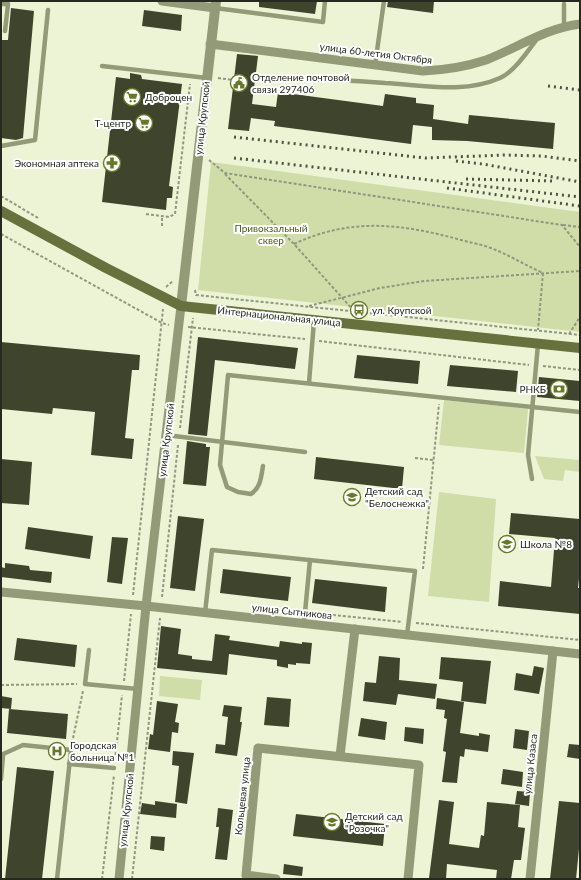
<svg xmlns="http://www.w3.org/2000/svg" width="581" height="880" viewBox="0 0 581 880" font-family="Lato,sans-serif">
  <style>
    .green { fill: #d0dda9 }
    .building { fill: #3f452c }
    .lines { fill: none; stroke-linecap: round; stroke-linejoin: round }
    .path { stroke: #929781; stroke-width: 2; stroke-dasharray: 3 2; stroke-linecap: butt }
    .service { stroke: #929a77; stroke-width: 4.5 }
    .minor { stroke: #929a77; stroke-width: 9 }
    .tertiary { stroke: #929a77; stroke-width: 10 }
    .secondary { stroke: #66713d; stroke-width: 10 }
    .rail { stroke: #505344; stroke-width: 3; stroke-dasharray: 2 4; stroke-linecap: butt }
    .labels { text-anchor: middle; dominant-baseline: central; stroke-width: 4; stroke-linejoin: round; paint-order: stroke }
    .street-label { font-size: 10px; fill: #27291e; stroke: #fff }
    .poi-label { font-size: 10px; fill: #27291e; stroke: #fff; text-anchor: start }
    .park-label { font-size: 10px; fill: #4e591c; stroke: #fff }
  </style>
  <rect width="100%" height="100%" fill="#ecf4d5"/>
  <!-- green -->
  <g class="green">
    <polygon points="211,162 580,212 580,332 198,290"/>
    <polygon points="444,400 528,409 524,453 439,445"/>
    <polygon points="535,456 580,460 580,472 565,470 563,481 544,479"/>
    <polygon points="439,492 496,499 489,602 428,596"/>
    <polygon points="160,676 202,680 200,700 159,696"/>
  </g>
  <!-- building -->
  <g class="building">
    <polygon points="259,1 317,1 315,14 259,7"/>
    <polygon points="388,1 434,1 433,13 387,7"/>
    <polygon points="11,8 34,11 23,138 16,140 1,138 1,40 8,40"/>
    <polygon points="144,10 182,15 181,31 142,26"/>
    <polygon points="237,54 258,56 252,104 276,107 278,92 383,106 385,94 416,98 416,103 434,105 433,119 468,124 469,115 555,123 553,149 467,141 432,140 432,127 413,125 411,144 274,126 275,121 251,118 249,131 228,129"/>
    <polygon points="130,73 141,75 142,79 182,84 169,186 173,187 172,198 167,198 166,210 102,202 116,77 130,79"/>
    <polygon points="198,337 298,348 295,369 215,360 207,436 188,434"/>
    <polygon points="1,342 140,355 139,370 132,370 125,438 134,439 132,459 91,455 95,412 53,408 52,414 1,409"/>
    <polygon points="357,355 420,361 418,384 354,378"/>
    <polygon points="450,365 518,371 516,392 447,386"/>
    <polygon points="539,377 580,381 580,401 537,397"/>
    <polygon points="187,441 206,444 206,447 210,447 206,486 183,484"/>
    <polygon points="316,457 404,467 402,489 314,479"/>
    <polygon points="1,459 32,462 29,505 1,503"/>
    <polygon points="511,513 580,519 580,568 578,588 580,588 580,614 498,606 500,581 551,587 555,538 509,534"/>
    <polygon points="178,516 204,519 195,591 170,588"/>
    <polygon points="28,527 93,536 90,559 25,549"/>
    <polygon points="112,537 128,538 122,584 107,582"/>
    <polygon points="5,563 29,566 30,570 52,572 51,583 1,577 1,567 5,568"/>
    <polygon points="223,569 291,577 288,601 220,593"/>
    <polygon points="315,579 387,587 385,612 312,603"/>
    <polygon points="161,626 181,629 178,654 192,656 192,659 212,661 215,634 230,636 229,640 279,647 280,641 302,644 302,642 312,643 310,664 296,663 296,665 288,664 288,668 277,666 277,660 229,654 227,675 157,668"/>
    <polygon points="17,638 77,645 75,667 14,660"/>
    <polygon points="379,656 400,658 399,680 437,684 435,699 398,694 396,705 363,701 365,682 376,683"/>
    <polygon points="441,657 491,661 486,704 461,701 463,682 439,679"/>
    <polygon points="534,666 544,668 539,694 514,690 516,673 532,676"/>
    <polygon points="1,696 12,698 11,709 1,708"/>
    <polygon points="267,697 291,699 289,727 264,725"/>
    <polygon points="437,698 464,702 460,733 479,736 479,733 490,735 488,752 465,749 464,757 460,756 457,783 442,782 446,752 443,751 447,719 444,718 445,710 436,709"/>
    <polygon points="157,701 178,704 175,722 179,723 178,733 172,732 170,752 148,749 150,734 153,735"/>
    <polygon points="224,705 242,707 240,722 242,722 237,756 215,753 216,744 225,745 228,717 222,716"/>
    <polygon points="9,709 68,714 66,739 7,733"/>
    <polygon points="361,718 387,722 385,740 358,736"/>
    <polygon points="405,727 424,729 423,744 404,741"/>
    <polygon points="515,729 529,731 527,750 513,748"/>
    <polygon points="569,744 580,745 580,759 567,757"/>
    <polygon points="173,751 194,753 187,804 175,802 179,766 172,765"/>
    <polygon points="17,767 54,771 42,879 5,879"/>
    <polygon points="503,769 523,772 522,787 501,784"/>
    <polygon points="517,791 530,792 529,806 515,804"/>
    <polygon points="439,800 454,802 449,844 479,848 481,835 484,836 487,802 520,805 518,827 525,828 521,860 514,860 511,879 496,879 497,870 447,864 446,879 429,878"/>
    <polygon points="155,801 177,804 176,818 140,814 142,803 155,805"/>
    <polygon points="559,801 580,803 580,839 576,879 550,879"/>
    <polygon points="218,808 233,810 227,860 215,859 219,827 216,827"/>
    <polygon points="296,814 385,824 383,846 293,836"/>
    <polygon points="151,836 165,837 164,851 150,849"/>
    <polygon points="284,864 303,867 302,876 283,874"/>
  </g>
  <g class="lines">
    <!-- path -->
    <g class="path">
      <polyline points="218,78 233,80"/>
      <polyline points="209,160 225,173 562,225 580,247"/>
      <polyline points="225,174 294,244 354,311"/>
      <polyline points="1,196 38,218"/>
      <polyline points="146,214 169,217 175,214 190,84"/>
      <polyline points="563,225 580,227"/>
      <polyline points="162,226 162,216"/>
      <polyline points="1,234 162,323 169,325"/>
      <path d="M294,244C351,217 403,224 461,240C471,243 481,244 491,248C509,255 525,265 543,273L538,330"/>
      <polyline points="166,287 173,281"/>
      <polyline points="195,290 196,295 215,297 580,335"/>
      <polyline points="309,306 380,288 424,281 580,271"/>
      <polyline points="188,327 305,339"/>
      <polyline points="569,334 580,317"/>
      <polyline points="319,341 529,365"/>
      <polyline points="543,366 580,370"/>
      <polyline points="180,428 193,318"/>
      <polyline points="415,458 433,460"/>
      <polyline points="423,569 439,404"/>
      <polyline points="133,595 163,309"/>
      <polyline points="162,597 178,445"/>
      <polyline points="257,607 298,611"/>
      <polyline points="313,613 402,622"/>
      <polyline points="416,623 580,640"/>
      <polyline points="124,681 131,614"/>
      <polyline points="1,685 77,684"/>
      <polyline points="72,743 83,691"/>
      <polyline points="115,760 122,695"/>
      <polyline points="102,879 114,775"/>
      <polyline points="132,879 160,618"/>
    </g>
    <!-- service -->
    <g class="service">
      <polyline points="1,4 8,4 5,31"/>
      <polyline points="215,8 323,22 325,1"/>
      <polyline points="564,27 564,4"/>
      <polyline points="375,65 384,1"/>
      <polyline points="102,66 207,78"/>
      <path d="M276,79C312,79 349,80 385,83C423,85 464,94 500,78C514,72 528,51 537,39"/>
      <polyline points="1,146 35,140 48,10"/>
      <polyline points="309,383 314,321"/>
      <polyline points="166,435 305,452"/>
      <path d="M263,466C261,477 261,487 251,494L238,492L227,487L220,465L228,375L580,412"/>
      <polyline points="532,479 528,455 538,344"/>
      <polyline points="205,613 212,550 415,571 407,635"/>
      <polyline points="304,623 310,560"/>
      <polyline points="89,650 85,684 138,689"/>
      <polyline points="1,755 23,745 71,750 57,879"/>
      <polyline points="69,764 114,768"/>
      <polyline points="1,779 3,756"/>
    </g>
    <!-- minor -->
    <g class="minor">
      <polyline points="162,1 215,8"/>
      <path d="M210,44L423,71C445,70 465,67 486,60C517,48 546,28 580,24"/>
      <polyline points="1,592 146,606 580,654"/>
      <polyline points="340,756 355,629"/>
      <polyline points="119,879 146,606 181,306"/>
      <polyline points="276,879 246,875 258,748 419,765 408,879"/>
      <polyline points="530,879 553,651"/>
    </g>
    <!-- tertiary -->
    <polyline class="tertiary" points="181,306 216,1"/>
    <!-- secondary -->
    <polyline class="secondary" points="1,211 106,268 181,306 580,348"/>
    <!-- rail -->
    <g class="rail">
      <polyline points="548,86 580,90"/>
      <polyline points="234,137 425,158 505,155 542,156 580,161"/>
      <polyline points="234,158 580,197"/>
      <polyline points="456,161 483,164 580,182"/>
      <polyline points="466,179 554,181"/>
      <polyline points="447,188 580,206"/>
    </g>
  </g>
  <!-- icons -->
  <defs>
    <g id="civic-ring" transform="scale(0.9)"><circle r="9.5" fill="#fff" stroke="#697825" stroke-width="1.5"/><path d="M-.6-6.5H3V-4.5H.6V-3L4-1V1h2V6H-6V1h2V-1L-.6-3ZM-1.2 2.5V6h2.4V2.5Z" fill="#697825"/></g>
    <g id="supermarket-ring" transform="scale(0.9)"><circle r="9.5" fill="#fff" stroke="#697825" stroke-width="1.5"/><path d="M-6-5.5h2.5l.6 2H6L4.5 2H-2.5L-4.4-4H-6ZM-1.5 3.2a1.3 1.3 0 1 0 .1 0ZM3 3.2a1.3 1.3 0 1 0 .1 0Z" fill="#697825"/></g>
    <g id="pharmacy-ring" transform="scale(0.9)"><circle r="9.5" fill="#fff" stroke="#697825" stroke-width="1.5"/><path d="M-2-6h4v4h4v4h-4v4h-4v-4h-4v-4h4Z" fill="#697825"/></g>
    <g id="bus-ring" transform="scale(0.9)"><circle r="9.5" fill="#fff" stroke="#697825" stroke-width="1.5"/><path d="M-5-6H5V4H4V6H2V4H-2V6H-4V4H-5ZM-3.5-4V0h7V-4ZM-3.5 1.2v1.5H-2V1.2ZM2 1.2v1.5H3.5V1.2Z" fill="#697825"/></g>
    <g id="bank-ring" transform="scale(0.9)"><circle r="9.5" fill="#fff" stroke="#697825" stroke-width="1.5"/><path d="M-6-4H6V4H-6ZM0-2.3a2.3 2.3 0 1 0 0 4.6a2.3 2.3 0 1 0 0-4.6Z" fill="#697825"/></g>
    <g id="school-ring" transform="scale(0.9)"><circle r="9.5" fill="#fff" stroke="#697825" stroke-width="1.5"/><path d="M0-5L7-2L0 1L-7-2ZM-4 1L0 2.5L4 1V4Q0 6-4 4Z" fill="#697825"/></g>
    <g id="hospital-ring" transform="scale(0.9)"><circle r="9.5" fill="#fff" stroke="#697825" stroke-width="1.5"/><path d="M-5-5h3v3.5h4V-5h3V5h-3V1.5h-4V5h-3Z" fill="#697825"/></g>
  </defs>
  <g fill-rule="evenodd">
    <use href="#civic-ring" x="239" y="83"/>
    <use href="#supermarket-ring" x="132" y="97"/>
    <use href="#supermarket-ring" x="144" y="123"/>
    <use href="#pharmacy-ring" x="112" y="163"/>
    <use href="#bus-ring" x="359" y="310"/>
    <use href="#bank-ring" x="559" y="389"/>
    <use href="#school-ring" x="352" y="497"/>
    <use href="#school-ring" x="507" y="544"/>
    <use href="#hospital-ring" x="57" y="751"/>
    <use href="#school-ring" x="332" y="822"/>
  </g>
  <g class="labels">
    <!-- street labels -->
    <g class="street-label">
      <text transform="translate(376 53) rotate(7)">улица 60-летия Октября</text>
      <text transform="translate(202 118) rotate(-84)">улица Крупской</text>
      <text transform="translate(279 316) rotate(6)">Интернациональная улица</text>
      <text transform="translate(166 440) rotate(-83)">улица Крупской</text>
      <text transform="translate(292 611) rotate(6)">улица Сытникова</text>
      <text transform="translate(530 764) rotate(-84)">улица Казаса</text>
      <text transform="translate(242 796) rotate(-84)">Кольцевая улица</text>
      <text transform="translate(126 810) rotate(-84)">улица Крупской</text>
    </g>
    <!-- poi labels -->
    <g class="poi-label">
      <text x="252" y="77">Отделение почтовой<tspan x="252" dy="12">связи 297406</tspan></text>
      <text x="145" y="97">Доброцен</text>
      <text x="131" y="123" text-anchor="end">Т-центр</text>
      <text x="99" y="163" text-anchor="end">Экономная аптека</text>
      <text x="372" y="310">ул. Крупской</text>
      <text x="546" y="389" text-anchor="end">РНКБ</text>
      <text x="365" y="491">Детский сад<tspan x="365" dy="12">"Белоснежка"</tspan></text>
      <text x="520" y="544">Школа №8</text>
      <text x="70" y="745">Городская<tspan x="70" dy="12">больница №1</tspan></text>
      <text x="345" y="816">Детский сад<tspan x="345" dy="12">"Розочка"</tspan></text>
    </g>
    <!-- park labels -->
    <g class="park-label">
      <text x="271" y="228">Привокзальный<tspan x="271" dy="12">сквер</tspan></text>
    </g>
  </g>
  <!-- border -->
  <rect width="581" height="880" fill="none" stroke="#27291e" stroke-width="4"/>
</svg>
